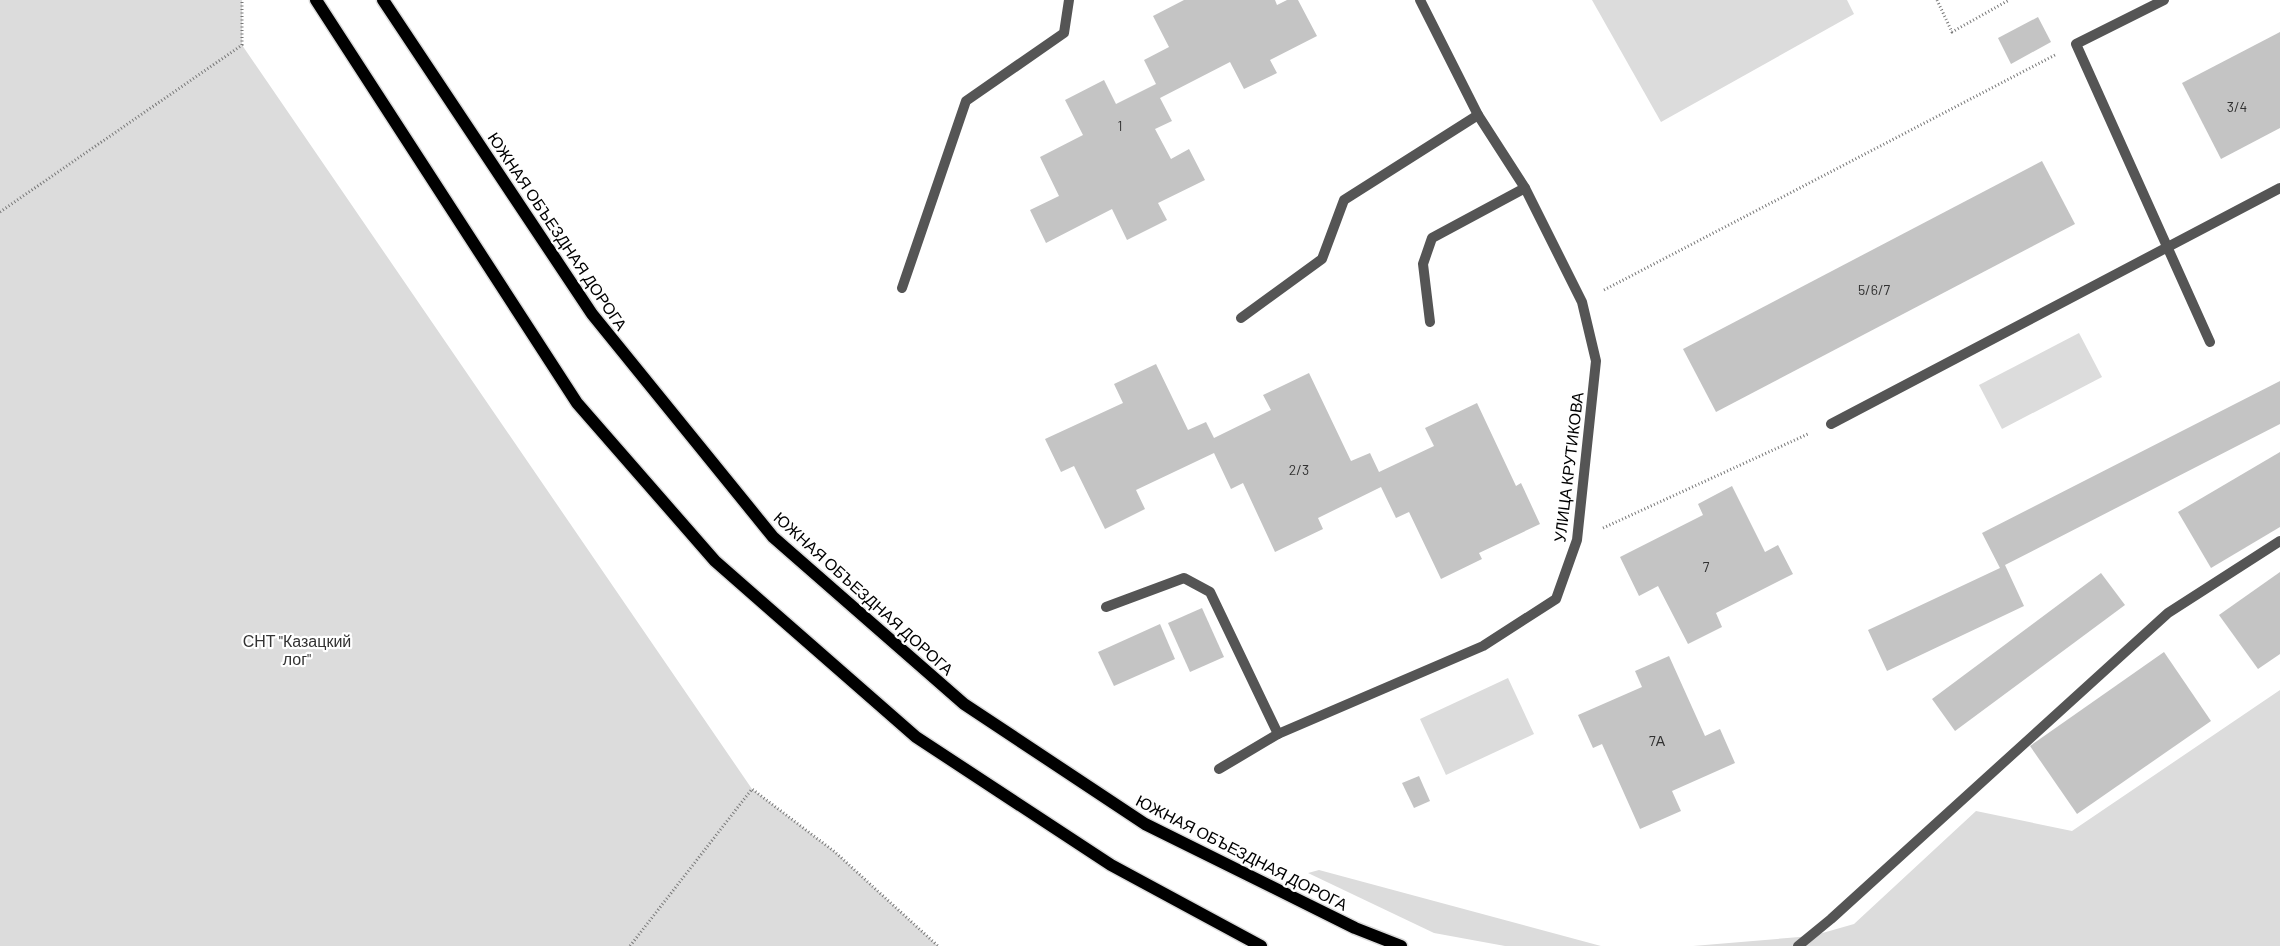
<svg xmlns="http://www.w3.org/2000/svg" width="2280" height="946" viewBox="0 0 2280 946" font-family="Barlow,sans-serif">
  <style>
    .green { fill: #dcdcdc }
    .building { fill: #c4c4c4 }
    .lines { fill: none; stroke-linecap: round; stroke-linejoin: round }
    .primary-casing { stroke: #dbdbdb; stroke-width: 15 }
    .path { stroke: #777; stroke-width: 3; stroke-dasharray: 1 2.5; stroke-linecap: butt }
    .service { stroke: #555; stroke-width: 10 }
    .primary { stroke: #000; stroke-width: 12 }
    .labels { text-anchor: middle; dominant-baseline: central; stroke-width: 4.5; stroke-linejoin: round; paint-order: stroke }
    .number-label { font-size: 14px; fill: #313131 }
    .street-label { font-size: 16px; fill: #000; stroke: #fff }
    .park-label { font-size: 16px; fill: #333; stroke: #fff }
  </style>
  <rect width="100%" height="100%" fill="#fff"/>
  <!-- green -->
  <g class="green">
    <polygon points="0,0 242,0 242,45 752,789 835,852 938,946 0,946"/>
    <polygon points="1592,0 1847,0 1854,14 1661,122"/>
    <polygon points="2079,333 2102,377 2002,429 1979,385"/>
    <polygon points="1508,678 1534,734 1446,775 1420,719"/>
    <polygon points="2280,690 2280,946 1693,946 1812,936 1854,924 1976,811 2072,831"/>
    <polygon points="1319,870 1601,946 1505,946 1434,933 1308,873"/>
  </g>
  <!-- building -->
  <g class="building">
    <polygon points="1184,0 1275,0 1277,5 1287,0 1298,0 1317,36 1270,60 1277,73 1244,89 1230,62 1160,98 1172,121 1155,129 1171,159 1189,149 1205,180 1158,203 1167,220 1127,240 1112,209 1046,243 1030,210 1059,196 1040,157 1083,135 1065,100 1104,80 1116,104 1156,84 1144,60 1169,47 1153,16"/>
    <polygon points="2038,17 2051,42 2011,64 1998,38"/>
    <polygon points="2280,32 2280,128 2221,159 2182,83"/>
    <polygon points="2042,161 2075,224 1716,412 1683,349"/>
    <polygon points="1156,364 1188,430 1206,422 1214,438 1271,410 1263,395 1309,373 1351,461 1370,453 1379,472 1434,446 1425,428 1477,403 1516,486 1521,483 1540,524 1479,553 1482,559 1441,579 1409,512 1396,518 1381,487 1318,518 1323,529 1275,552 1243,483 1231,489 1214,453 1136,490 1145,509 1105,529 1074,466 1061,472 1045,439 1123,403 1114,384"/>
    <polygon points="2280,381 2280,424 2005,565 2024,606 1887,671 1868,630 2000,568 1982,533"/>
    <polygon points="2280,452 2280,527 2211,568 2178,512"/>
    <polygon points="1732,486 1765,552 1778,545 1793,574 1716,613 1722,627 1688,644 1658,586 1639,596 1620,557 1703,515 1698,504"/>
    <polygon points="2280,572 2280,654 2258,669 2219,615"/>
    <polygon points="2101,573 2125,605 1955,731 1932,699"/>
    <polygon points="1202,608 1224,657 1190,672 1168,623"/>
    <polygon points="1160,624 1175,659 1114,686 1098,652"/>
    <polygon points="2164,652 2211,721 2077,814 2030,746"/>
    <polygon points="1669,656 1705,736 1720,729 1735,763 1672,791 1681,811 1640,829 1602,744 1593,748 1578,715 1642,687 1635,671"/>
    <polygon points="1419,776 1430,801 1414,808 1402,783"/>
  </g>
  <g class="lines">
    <!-- primary casing -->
    <g class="primary-casing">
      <g id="primary">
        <polyline points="316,0 577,403 715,561 916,737 1111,865 1261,946"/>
        <polyline points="383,0 592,314 773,537 964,704 1145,824 1355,928 1401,946"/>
      </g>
    </g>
    <!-- path -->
    <g class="path">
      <polyline points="1937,0 1952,32 2009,0"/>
      <polyline points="0,212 242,45 242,0"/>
      <polyline points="1604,290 2055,55"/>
      <polyline points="1603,528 1808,434"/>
      <polyline points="630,946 752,789 835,852 938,946"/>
    </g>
    <!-- service -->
    <g class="service">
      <polyline points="2164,0 2076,44 2210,342"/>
      <polyline points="902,288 966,101 1064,33 1069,0"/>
      <polyline points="1241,318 1322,259 1344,200 1478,115"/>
      <polyline points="1430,322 1423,264 1432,238 1525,188"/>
      <polyline points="1831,424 2280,188"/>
      <polyline points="1106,607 1184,578 1210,592 1278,734"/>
      <polyline points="1219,769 1278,734 1483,646 1556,599 1577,540 1596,361 1582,302 1525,188 1478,115 1420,0"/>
      <polyline points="1798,946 1831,919 2168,613 2280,541"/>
    </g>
    <!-- primary -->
    <use href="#primary" class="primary"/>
  </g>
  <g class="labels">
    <!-- number labels -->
    <g class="number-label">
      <text x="2237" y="106">3/4</text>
      <text x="1120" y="125">1</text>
      <text x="1874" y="289">5/6/7</text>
      <text x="1299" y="469">2/3</text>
      <text x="1706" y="566">7</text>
      <text x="1657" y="740">7А</text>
    </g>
    <!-- street labels -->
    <g class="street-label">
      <text transform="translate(558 231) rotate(56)">ЮЖНАЯ ОБЪЕЗДНАЯ ДОРОГА</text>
      <text transform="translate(1568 467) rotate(-83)">УЛИЦА КРУТИКОВА</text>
      <text transform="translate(864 593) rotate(42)">ЮЖНАЯ ОБЪЕЗДНАЯ ДОРОГА</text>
      <text transform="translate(1242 852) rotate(27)">ЮЖНАЯ ОБЪЕЗДНАЯ ДОРОГА</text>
    </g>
    <!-- park labels -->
    <g class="park-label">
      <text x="297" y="640">СНТ "Казацкий<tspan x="297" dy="18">лог"</tspan></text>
    </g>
  </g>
</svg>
